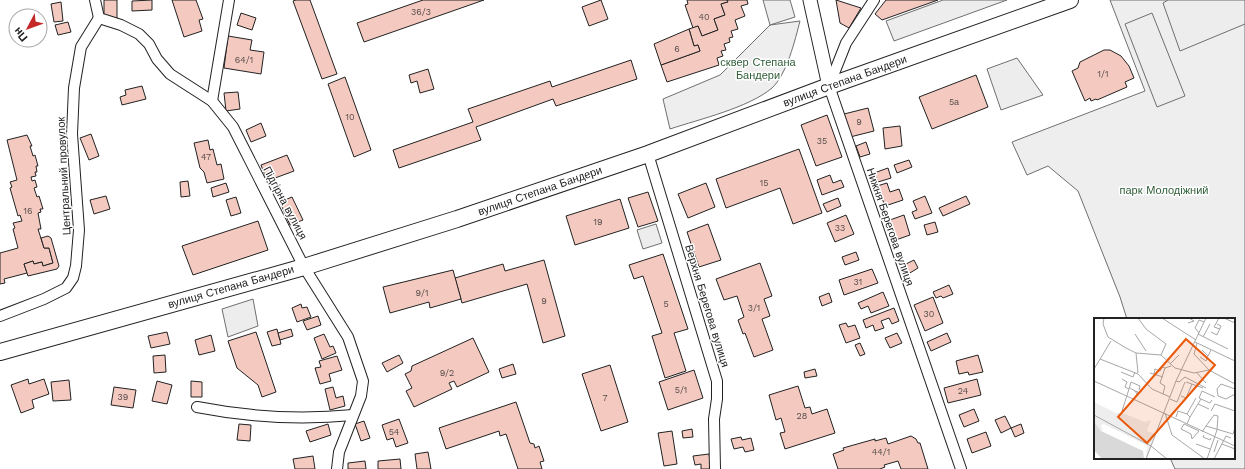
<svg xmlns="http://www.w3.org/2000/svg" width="1245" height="469" viewBox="0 0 1245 469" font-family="'Work Sans',sans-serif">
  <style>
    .green { fill: #eee; stroke: #6f6f6f }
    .parking { fill: #ededed; stroke: #6f6f6f }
    .building { fill: #f3c9c0; stroke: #222 }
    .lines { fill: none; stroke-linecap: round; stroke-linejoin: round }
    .minor-casing { stroke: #222; stroke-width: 12 }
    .tertiary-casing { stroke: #222; stroke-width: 15 }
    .primary-casing { stroke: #222; stroke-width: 18 }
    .minor { stroke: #fff; stroke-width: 10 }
    .tertiary { stroke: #fff; stroke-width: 13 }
    .primary { stroke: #fff; stroke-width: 16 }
    .labels { text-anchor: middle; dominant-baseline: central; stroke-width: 3; stroke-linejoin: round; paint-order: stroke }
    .number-label { font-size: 9px; fill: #564c4a }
    .park-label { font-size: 11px; fill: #2f5e38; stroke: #fff }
    .street-label { font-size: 11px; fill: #222; stroke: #fff }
    .inset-road { fill: none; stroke: #a7a7a7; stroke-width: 1 }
    .view { fill: #e8590c; fill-opacity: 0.15; stroke: #e8590c; stroke-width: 2 }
    .inset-edge { fill: none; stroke: #222; stroke-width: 2 }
  </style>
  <rect width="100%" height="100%" fill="#fff"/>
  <!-- green -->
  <g class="green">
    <polygon points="1110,0 1245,0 1245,469 1175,469 1170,458 1234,458 1234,319 1127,319 1120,297 1078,191 1048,166 1027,175 1012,142 1145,91"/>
    <path d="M800,21C795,40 787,74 772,88C748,108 700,119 670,129L663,99L720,75L770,25Z"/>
  </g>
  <!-- parking -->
  <g class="parking">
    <polygon points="763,0 790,0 795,17 770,25"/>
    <polygon points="943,0 1007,0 894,41 886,21"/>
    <polygon points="1168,0 1245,0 1245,24 1180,51 1163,3"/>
    <polygon points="1152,13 1185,96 1157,107 1125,24"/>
    <polygon points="1017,58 1043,95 1001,110 987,69"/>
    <polygon points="656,224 662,243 643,249 637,230"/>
    <polygon points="253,299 258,326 228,337 222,309"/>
  </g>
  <!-- building -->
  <g class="building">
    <polygon points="104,0 117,0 117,19 104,16"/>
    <polygon points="152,0 152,10 132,11 132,1"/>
    <polygon points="172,0 196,0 203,19 199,20 202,31 184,37"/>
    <polygon points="296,0 310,0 337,74 322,79 293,1"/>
    <polygon points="423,0 484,0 364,42 357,23"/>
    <polygon points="601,0 608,19 589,26 582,7"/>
    <polygon points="687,0 727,0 728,2 721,4 725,15 714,19 718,30 702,36 698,26 693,28 685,5 688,4"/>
    <polygon points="727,0 747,0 748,4 741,6 745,16 735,20 738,29 731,31 733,37 729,38 730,42 724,44 726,50 721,51 723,56 717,58 719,65 667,82 661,65 700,51 698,45 694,46 689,29 698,26 702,36 718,30 714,19 725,15 721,4 728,2"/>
    <polygon points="836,0 861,8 849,28 840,23"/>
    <polygon points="886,0 938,0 882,20 875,14"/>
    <polygon points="61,2 63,21 54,22 51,4"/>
    <polygon points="241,13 256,18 252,30 237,25"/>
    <polygon points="68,22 71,32 58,35 55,25"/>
    <polygon points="689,29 694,46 698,45 700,51 661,65 654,44"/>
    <polygon points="228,36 252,40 250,50 264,52 261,74 224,68"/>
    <polygon points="1104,50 1110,50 1121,56 1129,66 1134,78 1125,82 1127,87 1097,100 1096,99 1091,101 1090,98 1085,101 1072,71 1078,68 1080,62"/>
    <polygon points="631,60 637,79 556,106 553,99 476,127 481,140 399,168 393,150 473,122 468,109 550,81 552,87"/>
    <polygon points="428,69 434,89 420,93 417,81 411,83 409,75"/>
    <polygon points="976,75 988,107 932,129 919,97"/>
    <polygon points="345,77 371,150 354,157 328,84"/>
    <polygon points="142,86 146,99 122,105 120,97 126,95 125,90"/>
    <polygon points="238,92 240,109 226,111 224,93"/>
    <polygon points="868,108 874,131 850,137 844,114"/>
    <polygon points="827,115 842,157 816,166 801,125"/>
    <polygon points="261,123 266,136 251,142 246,130"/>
    <polygon points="900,126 902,146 885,149 883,128"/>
    <polygon points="91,134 99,156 89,160 80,138"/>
    <polygon points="27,135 32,146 30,146 33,156 35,155 38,166 36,166 37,172 35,172 36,176 31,177 32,181 35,180 37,187 34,188 37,197 39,196 43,209 40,209 41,212 38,213 41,229 38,229 44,248 49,248 53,263 43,266 42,262 34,264 33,261 24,264 27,273 4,279 5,283 0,284 0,253 18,248 13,229 15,228 13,223 22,221 20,215 18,216 10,188 12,187 10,182 17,180 7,140"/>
    <polygon points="208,140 210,150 213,149 217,165 221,164 224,179 207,183 204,172 200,168 194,143"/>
    <polygon points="866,142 870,154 860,157 856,146"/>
    <polygon points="799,149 822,213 793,224 780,188 726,208 716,179"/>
    <polygon points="287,155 294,171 267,181 261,165"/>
    <polygon points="909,160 912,167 897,173 894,165"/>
    <polygon points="888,168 891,178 878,182 874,173"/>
    <polygon points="830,175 833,183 841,180 844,187 822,195 817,180"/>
    <polygon points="188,181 190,196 181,197 180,182"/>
    <polygon points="226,183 229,192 213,197 211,188"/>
    <polygon points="706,183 715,207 688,218 678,194"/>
    <polygon points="887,183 890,192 899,189 903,200 885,206 877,186"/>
    <polygon points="648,192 658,221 638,227 628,198"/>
    <polygon points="106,196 110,209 94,214 90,200"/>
    <polygon points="925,196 932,213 915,219 912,212 917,210 913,201"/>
    <polygon points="966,196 970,204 943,216 939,208"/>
    <polygon points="236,197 241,213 231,216 226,200"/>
    <polygon points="292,197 303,220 290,225 280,202"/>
    <polygon points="838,198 841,206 827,212 823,204"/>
    <polygon points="620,199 629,228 575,245 566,216"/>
    <polygon points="846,215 854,234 835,242 827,223"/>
    <polygon points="904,215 910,235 893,241 887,221"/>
    <polygon points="258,221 268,250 193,275 182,246"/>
    <polygon points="935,222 938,232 927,235 924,225"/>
    <polygon points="708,224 721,260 699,267 687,232"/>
    <polygon points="48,236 51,238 59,266 57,269 28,276 24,264 33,261 34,264 42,262 43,266 53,263 49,248 44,248 41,238"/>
    <polygon points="856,252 859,260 845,265 842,257"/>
    <polygon points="663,254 688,329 674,333 686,371 665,378 652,336 662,333 643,276 634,279 629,265"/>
    <polygon points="544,260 565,336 543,343 527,284 462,303 455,278 503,264 505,271"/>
    <polygon points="914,260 918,268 905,276 900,267"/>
    <polygon points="760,263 772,296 764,299 770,316 762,319 773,350 754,357 745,333 743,334 738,320 744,317 737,296 724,300 716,279"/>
    <polygon points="872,269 878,283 844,295 839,280"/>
    <polygon points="453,270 461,299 430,308 429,302 390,313 383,287"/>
    <polygon points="949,285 953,294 943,298 941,296 936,298 933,292"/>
    <polygon points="883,292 889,306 871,313 868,306 861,309 858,303"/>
    <polygon points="829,293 832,302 822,306 819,297"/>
    <polygon points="933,297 943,323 925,331 914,305"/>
    <polygon points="301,304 302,308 307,307 311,317 297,322 292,308"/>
    <polygon points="894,308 899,321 892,324 889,318 881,321 884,328 875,331 873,325 866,328 863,320"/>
    <polygon points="318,316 321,325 307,330 303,321"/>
    <polygon points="846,323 848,327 855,325 860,338 846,343 839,325"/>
    <polygon points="277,329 281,344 272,346 267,332"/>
    <polygon points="291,329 293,336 280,340 278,333"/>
    <polygon points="167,332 170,344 151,348 148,336"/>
    <polygon points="256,332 276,392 262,397 258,385 237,368 228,341"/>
    <polygon points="897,333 902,343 890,348 885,338"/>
    <polygon points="947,333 951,342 931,351 927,342"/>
    <polygon points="324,334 330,347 333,346 336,353 322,359 314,338"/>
    <polygon points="211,335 215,351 199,355 195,340"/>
    <polygon points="473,338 489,372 457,387 454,381 449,383 452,389 414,407 406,391 412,388 405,374 411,371 412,366"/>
    <polygon points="860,343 865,354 860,356 855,345"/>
    <polygon points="165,355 166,372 154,373 153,356"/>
    <polygon points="399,355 403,363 387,372 382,363"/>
    <polygon points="978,355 983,372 969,375 968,372 959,374 956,361"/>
    <polygon points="337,356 342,370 329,374 331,381 320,384 315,368 321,367 319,361"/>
    <polygon points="513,364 516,374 502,378 499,369"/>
    <polygon points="610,365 628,422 601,431 582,374"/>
    <polygon points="815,369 817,376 805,378 804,372"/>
    <polygon points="694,370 703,398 668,410 659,382"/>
    <polygon points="28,379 29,384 44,379 49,394 32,400 34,408 21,413 11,385"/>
    <polygon points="977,379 981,395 948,403 944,388"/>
    <polygon points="69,380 71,400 53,401 51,382"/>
    <polygon points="157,381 172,385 167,404 152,401"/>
    <polygon points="191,381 202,382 202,397 191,397"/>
    <polygon points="798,386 805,408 810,407 812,414 827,409 835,433 785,449 780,433 785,432 781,418 776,420 769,395"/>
    <polygon points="114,387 136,390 133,408 111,405"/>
    <polygon points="333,387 336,398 343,396 345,406 330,410 325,389"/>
    <polygon points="516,402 530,443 534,444 535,448 539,446 544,461 540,462 542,469 518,469 506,434 500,436 499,431 446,449 439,428"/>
    <polygon points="974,409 979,421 964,427 959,415"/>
    <polygon points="1005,416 1011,428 1001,433 995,420"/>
    <polygon points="399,419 408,443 396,447 393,438 387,440 382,425"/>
    <polygon points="364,421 370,438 361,441 355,424"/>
    <polygon points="239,424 251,425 250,441 237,440"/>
    <polygon points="328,424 331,435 310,442 306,431"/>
    <polygon points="1021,424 1024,433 1015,437 1011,428"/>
    <polygon points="692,429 693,437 683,438 682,431"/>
    <polygon points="672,431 677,464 664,466 658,433"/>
    <polygon points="986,432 991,446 972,453 967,439"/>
    <polygon points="911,436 916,439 918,443 920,443 928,469 901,469 898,461 884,465 885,467 880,469 838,469 833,454 844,450 843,448 875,439 875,441 886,438 888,444"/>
    <polygon points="741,437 742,440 751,438 754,450 745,452 743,447 734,449 731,439"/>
    <polygon points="428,452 431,469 417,469 415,454"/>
    <polygon points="709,454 711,469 701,469 701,464 695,465 693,456"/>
    <polygon points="313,456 315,469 295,469 293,459"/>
    <polygon points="400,459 401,469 378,469 378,461"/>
    <polygon points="365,461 366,469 348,469 348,463"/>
  </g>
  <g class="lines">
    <!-- minor casing -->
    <g class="minor-casing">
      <g id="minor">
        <polyline points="95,0 99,18 121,25 139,34 149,44 157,59 170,74 212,101 233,127 304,267 348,337 363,381 361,396 339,452 337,469"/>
        <polyline points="874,0 846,43 829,86 961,469"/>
        <polyline points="212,101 229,0"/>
        <polyline points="648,154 717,381 717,399 714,419 715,469"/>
        <polyline points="0,316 44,299 66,288 73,278 76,266 79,230 72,134 74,88 81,47 99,18"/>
        <path d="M197,407C248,417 301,420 353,415"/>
      </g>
    </g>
    <!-- tertiary casing -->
    <g class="tertiary-casing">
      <polyline id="tertiary" points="810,0 829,86"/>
    </g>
    <!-- primary casing -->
    <g class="primary-casing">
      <polyline id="primary" points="0,352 304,267 457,219 648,154 829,86 1070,0"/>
    </g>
    <!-- minor -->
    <use href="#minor" class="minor"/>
    <!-- tertiary -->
    <use href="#tertiary" class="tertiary"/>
    <!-- primary -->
    <use href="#primary" class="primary"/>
  </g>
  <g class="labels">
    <!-- number labels -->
    <g class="number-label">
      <text x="421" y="12">36/3</text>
      <text x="704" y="17">40</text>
      <text x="677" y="49">6</text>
      <text x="244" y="60">64/1</text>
      <text x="1103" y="74">1/1</text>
      <text x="954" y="102">5а</text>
      <text x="350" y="117">10</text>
      <text x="859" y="122">9</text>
      <text x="822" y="141">35</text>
      <text x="206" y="157">47</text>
      <text x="764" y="183">15</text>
      <text x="28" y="211">16</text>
      <text x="598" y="222">19</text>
      <text x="840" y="228">33</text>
      <text x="858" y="282">31</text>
      <text x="422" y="293">9/1</text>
      <text x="544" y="301">9</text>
      <text x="666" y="304">5</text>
      <text x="754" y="308">3/1</text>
      <text x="929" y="314">30</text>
      <text x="447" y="373">9/2</text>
      <text x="681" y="390">5/1</text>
      <text x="963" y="391">24</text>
      <text x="123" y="397">39</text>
      <text x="605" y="398">7</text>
      <text x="802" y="416">28</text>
      <text x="394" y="432">54</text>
      <text x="881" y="452">44/1</text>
    </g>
    <!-- park labels -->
    <g class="park-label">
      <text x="758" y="62">сквер Степана<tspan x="758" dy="13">Бандери</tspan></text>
      <text x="1164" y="190">парк Молодіжний</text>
    </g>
    <!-- street labels -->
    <g class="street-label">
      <text transform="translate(845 81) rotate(-20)">вулиця Степана Бандери</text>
      <text transform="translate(64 176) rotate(-93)">Центральний провулок</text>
      <text transform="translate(540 191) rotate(-19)">вулиця Степана Бандери</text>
      <text transform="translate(285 203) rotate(62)">Підгірна вулиця</text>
      <text transform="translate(890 227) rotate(71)">Нижня Берегова вулиця</text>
      <text transform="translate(231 287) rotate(-16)">вулиця Степана Бандери</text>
      <text transform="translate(707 306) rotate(73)">Верхня Берегова вулиця</text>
    </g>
  </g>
  <!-- overview -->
  <g transform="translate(1094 318)">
    <rect width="141" height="141" fill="#fff"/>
    <path d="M0,84L22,95H28L51,104L57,102L53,113L61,116L52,141L53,128L50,126L10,106L7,107L9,113L3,110L0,104Z" fill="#eee"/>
    <path d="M0,104L7,113L49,133L50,141H8L0,132Z" fill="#d9d9d9"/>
    <path class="inset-road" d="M10,0L9,6L14,19L32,30L42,35L67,37L81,50L100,55L115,52L141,66M44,0L52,11L72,26L67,37M68,0L102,22M125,0L120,9L126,11M130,0L141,5M94,5L100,3L95,0M117,14L123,17L127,8L123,6M105,15L101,10L105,2L110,4M41,16L52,33M104,16L134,31M109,19L116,6M101,24L141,43M103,25L100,36L115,52M108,32L114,38L117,32M42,35L44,55M106,39L112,43L114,38M6,41L44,56L58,71L76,79M76,46L85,37M0,51L17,23M27,54L39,59L41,54M56,55L69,59M103,55L112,65M60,56L61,51L66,53L68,49L71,50M28,61L33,64L31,69L35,71L37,64L46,68L45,72M0,63L141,128M82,63L85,64L91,59L112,70M92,64L109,70M36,70L41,73L44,74L43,76L41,73M141,71L127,66L123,71L124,78L132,81L141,76M69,76L71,68L66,65L71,50L77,48M87,78L92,80L98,66M76,81L83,84L91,64M107,81L116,85L118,82M104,86L115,91M28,93L35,71M117,93L121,86L141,93M71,95L78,117L111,141M93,96L102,80M0,97L57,128M82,99L84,93L93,96L96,99L93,106M96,99L107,81L105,80L108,73L121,79M90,106L87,111L97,116L98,121L105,113M90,106L105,113M112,108L120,97L124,98L123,112L113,141M108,114L112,108L139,116L141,110M110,117L109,119L116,122L117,120M102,126L116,131M128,126L141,131M57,128L73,141M120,134L124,122M52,141L82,63L112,0M120,141L132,118L137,120"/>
    <path class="view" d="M92,21L121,47L53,125L24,99Z"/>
    <rect width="141" height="141" class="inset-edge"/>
  </g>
  <!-- north arrow -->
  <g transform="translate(28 28) rotate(229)"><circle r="19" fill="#ffffff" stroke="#a7a7a7"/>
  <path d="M0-3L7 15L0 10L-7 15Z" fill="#c62828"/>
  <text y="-6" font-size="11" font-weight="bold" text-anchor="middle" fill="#222222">Пн</text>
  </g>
</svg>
